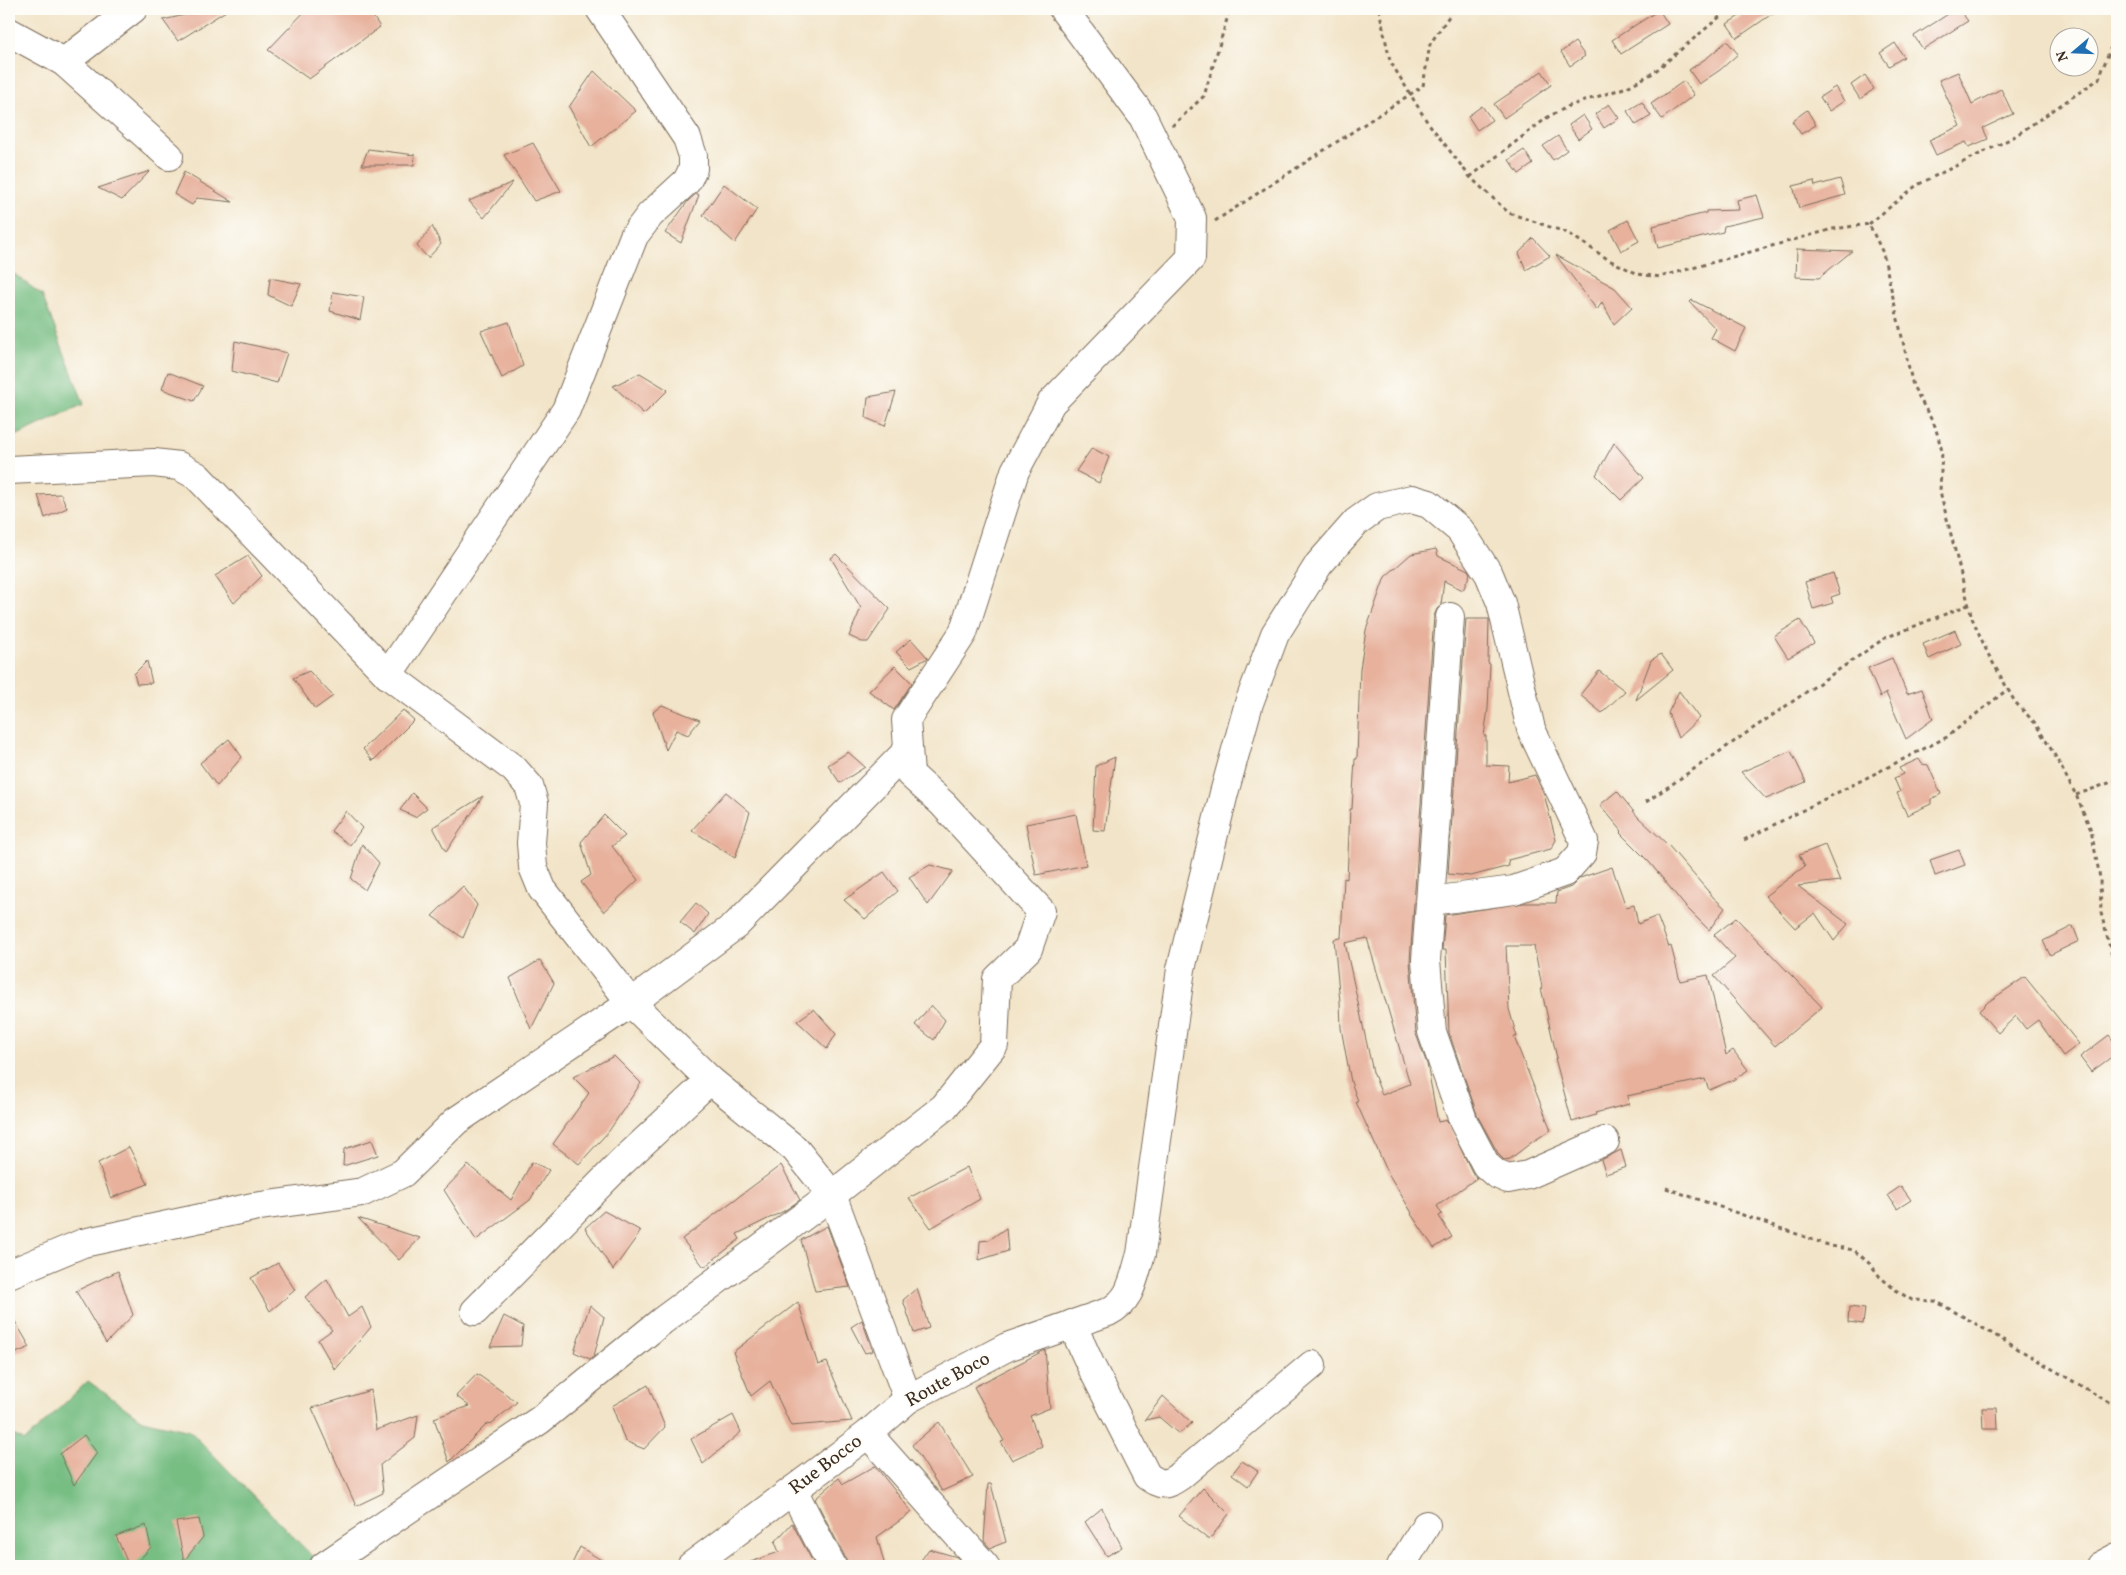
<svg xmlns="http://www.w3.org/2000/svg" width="2126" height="1575" viewBox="0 0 2126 1575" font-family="Vollkorn,serif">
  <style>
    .forest { fill: #77be83; stroke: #597450 }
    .building { fill: #e7b19c; fill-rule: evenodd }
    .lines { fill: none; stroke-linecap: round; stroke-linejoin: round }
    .minor-casing { stroke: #7b6b5a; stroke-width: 30 }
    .path { stroke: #7b6b5a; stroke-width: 3; stroke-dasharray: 4 4; stroke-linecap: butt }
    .minor { stroke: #fff; stroke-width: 28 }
    .labels { text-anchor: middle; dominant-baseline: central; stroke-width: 4; stroke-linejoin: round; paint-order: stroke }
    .street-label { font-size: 19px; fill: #3b2a1e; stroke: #fdfcf7 }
  </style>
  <rect width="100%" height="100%" fill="#fdfcf7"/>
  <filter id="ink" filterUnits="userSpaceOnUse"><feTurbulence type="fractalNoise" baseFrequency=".02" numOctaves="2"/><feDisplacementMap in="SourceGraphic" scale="10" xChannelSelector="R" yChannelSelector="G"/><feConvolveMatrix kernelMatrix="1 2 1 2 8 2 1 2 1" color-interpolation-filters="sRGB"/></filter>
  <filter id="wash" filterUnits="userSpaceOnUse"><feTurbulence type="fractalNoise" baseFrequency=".0096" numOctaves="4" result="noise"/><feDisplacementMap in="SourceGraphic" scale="20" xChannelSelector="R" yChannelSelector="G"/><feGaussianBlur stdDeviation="1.12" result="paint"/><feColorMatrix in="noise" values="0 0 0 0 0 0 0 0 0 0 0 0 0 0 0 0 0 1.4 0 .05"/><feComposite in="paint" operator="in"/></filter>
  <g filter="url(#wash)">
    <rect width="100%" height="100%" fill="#f2e4c8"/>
    <!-- forest -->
    <g class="forest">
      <polygon points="9,270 42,295 84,404 9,439"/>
      <polygon points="88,1381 142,1420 190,1431 315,1559 305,1566 9,1566 9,1433 25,1441"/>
    </g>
    <g id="blocks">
      <!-- building -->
      <g class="building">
        <polygon points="211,9 229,9 178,41 163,20"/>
        <polygon points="307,9 368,9 380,27 309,79 268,50"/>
        <polygon points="1750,9 1779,9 1737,38 1727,24"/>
        <polygon points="1956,9 1959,9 1968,21 1923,49 1914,36"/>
        <polygon points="1659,10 1668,24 1621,54 1612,40"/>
        <polygon points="1727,41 1738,54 1720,70 1699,84 1689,70 1708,57"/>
        <polygon points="1575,42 1585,56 1570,66 1561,52"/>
        <polygon points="1895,43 1904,57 1889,66 1880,53"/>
        <polygon points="594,71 636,111 591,147 569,107"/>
        <polygon points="1542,71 1551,85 1504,118 1494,104"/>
        <polygon points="1958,72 1972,104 2001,89 2013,114 1983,128 1988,139 1969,147 1966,142 1936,155 1929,140 1960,126 1939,80"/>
        <polygon points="1865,75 1874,89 1860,99 1851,85"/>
        <polygon points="1684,81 1694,95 1662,119 1651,104"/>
        <polygon points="1835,87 1844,101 1829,111 1820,97"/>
        <polygon points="1642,102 1651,116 1636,125 1627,111"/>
        <polygon points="1609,104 1619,118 1604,128 1595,114"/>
        <polygon points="1482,106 1492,120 1477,130 1468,116"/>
        <polygon points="1807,110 1816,125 1801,134 1792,121"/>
        <polygon points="1583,115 1592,129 1578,139 1569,125"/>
        <polygon points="1558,136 1567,150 1553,160 1543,146"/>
        <polygon points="533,143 561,191 534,201 504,155"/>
        <polygon points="368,149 415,155 414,165 362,165"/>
        <polygon points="1524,150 1533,164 1519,174 1509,160"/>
        <polygon points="150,171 122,200 98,188"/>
        <polygon points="184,172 233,202 197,198 192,205 174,194"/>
        <polygon points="1840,179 1845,195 1799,208 1793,186 1814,181 1815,186"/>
        <polygon points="513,182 484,218 469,201"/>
        <polygon points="724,184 757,209 735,243 703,215"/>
        <polygon points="696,194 699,195 681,243 665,233 688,201"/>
        <polygon points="1757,195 1764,217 1724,226 1723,232 1658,248 1653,226 1706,213 1706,211 1739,210 1737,200"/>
        <polygon points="1628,220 1639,241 1621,251 1610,230"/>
        <polygon points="432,226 441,244 428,258 417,246"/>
        <polygon points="1533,238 1550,256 1526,270 1519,253"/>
        <polygon points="1797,249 1852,251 1819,278 1796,277"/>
        <polygon points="1556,255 1615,288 1632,307 1614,324 1602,302 1597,310"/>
        <polygon points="270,278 301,284 291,306 268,295"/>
        <polygon points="333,292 364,297 360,320 330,311"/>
        <polygon points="1692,300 1746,328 1735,351 1711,338 1716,329 1690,302"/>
        <polygon points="509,322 523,366 502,378 481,331"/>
        <polygon points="235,341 287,353 277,383 232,371"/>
        <polygon points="168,372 203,386 194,401 162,389"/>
        <polygon points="640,373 668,390 644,414 613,386"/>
        <polygon points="896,392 885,426 866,418 868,397"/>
        <polygon points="1614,443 1644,478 1621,500 1596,475"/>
        <polygon points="1092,448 1109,457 1099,483 1076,471"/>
        <polygon points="61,494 67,508 45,518 38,495"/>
        <path d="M1436,549L1438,556L1468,570L1470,574L1463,590L1444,581L1441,605L1437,609L1434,616L1410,961L1416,1034L1427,1064L1438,1122L1447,1120L1472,1172L1477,1178L1437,1206L1442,1214L1439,1216L1452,1237L1434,1248L1411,1214L1412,1213L1388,1173L1356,1102L1358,1101L1351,1082L1341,1028L1340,1002L1334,939L1341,938L1344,878L1347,879L1350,809H1352L1355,759H1357L1360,669L1366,630L1385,577L1411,554ZM1367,938L1410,1084L1382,1095L1373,1072L1345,943Z"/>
        <polygon points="836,554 890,609 868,642 862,642 849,636 861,608 831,558"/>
        <polygon points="248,556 262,576 234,603 215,576"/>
        <polygon points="1833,573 1840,594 1831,597 1833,603 1813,609 1805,582"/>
        <polygon points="1466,619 1489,619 1488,663 1490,664 1488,709 1484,736 1486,736 1486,765 1509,766 1508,782 1535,775 1544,794 1556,840 1551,849 1508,860 1509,866 1471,876 1448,874"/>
        <polygon points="1800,620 1814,643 1788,658 1774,636"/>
        <polygon points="1955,630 1961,644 1929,659 1923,644"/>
        <polygon points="911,639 928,658 911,667 896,652"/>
        <polygon points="1661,654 1673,670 1636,700 1651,660"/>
        <polygon points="1892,658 1907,694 1922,689 1933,719 1906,739 1886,693 1880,697 1868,668"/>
        <polygon points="147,661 152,683 137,684 134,674"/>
        <polygon points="895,666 912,683 894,710 869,691"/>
        <polygon points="309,671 333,696 315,709 293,678"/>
        <polygon points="1599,671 1625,691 1602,713 1580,695"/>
        <polygon points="1679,691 1699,718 1678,738 1668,713"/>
        <polygon points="662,705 700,720 688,735 676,730 666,750 653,712"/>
        <polygon points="403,710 414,720 373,761 363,749"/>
        <polygon points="229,739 242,757 217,786 200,763"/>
        <polygon points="1791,751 1806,782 1766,799 1741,772"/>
        <polygon points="848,752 865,767 840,783 828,765"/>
        <polygon points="1115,757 1105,831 1093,830 1096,766"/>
        <polygon points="1919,759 1922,764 1928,765 1941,794 1931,799 1931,804 1907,815 1897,793 1900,792 1894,778 1903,774 1899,768"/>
        <polygon points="1617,791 1638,817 1668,845 1714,898 1725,908 1709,930 1685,906 1650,863 1620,833 1622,831 1600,805"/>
        <polygon points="726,792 750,812 735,858 692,830"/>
        <polygon points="412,793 427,808 415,817 400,810"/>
        <polygon points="483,796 446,852 433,827"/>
        <polygon points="346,811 362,828 350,845 331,831"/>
        <polygon points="1076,814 1086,865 1036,875 1026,824"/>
        <polygon points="604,815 625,836 612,846 638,880 604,912 581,882 591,875 581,842"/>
        <polygon points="362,844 379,863 365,890 351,879"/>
        <polygon points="1825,845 1840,881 1798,886 1848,924 1834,941 1815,913 1795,928 1765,896 1805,866 1799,855"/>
        <polygon points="1959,850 1965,865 1935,876 1930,860"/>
        <polygon points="930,865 953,871 928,905 909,877"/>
        <polygon points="1612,867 1626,907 1634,905 1638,924 1657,916 1669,947 1671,946 1680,981 1708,975 1726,1055 1733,1050 1748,1070 1733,1080 1709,1090 1705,1079 1627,1096 1629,1104 1595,1113 1596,1115 1572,1122 1555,1058 1557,1058 1541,988 1542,987 1534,946 1506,946 1509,1009 1517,1037 1514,1037 1551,1130 1532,1142 1510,1159 1504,1160 1499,1155 1478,1117 1449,1033 1446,950 1442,950 1445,915 1523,903 1556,903 1557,892 1571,887 1580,878"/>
        <polygon points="884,872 898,891 865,919 844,900"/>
        <polygon points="463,886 477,905 463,938 432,916"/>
        <polygon points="696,903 708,914 695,934 680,922"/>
        <polygon points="1736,918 1822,1007 1775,1046 1714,976 1735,958 1714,935"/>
        <polygon points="2073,926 2079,941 2050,955 2043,941"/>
        <polygon points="540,960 554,983 531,1029 510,978"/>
        <polygon points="2025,977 2079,1044 2063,1056 2038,1020 2026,1029 2016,1016 1998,1033 1979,1011 1988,1002"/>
        <polygon points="931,1005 945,1020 934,1040 915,1025"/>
        <polygon points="814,1009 836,1034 827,1049 797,1021"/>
        <polygon points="2109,1035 2117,1046 2117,1053 2091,1072 2080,1057"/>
        <polygon points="614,1056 641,1083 609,1131 579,1164 553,1144 589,1093 573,1077"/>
        <polygon points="372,1140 378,1155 343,1166 344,1149"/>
        <polygon points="129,1147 148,1184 111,1198 98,1163"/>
        <polygon points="1621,1150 1626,1167 1606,1174 1601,1160"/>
        <polygon points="532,1162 549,1170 530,1200 476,1240 444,1190 468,1165 511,1200"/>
        <polygon points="781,1165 800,1200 784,1211 737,1234 740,1239 704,1267 682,1239"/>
        <polygon points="967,1167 980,1199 931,1228 909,1198"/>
        <polygon points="1901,1186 1911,1200 1897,1209 1888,1195"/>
        <polygon points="604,1211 641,1231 613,1270 585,1228"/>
        <polygon points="358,1218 420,1238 399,1260"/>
        <polygon points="827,1226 850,1287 815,1291 801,1240"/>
        <polygon points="1006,1228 1008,1251 979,1260 980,1241 989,1240"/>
        <polygon points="278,1263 295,1290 270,1311 251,1278"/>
        <polygon points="118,1271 133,1315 106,1343 76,1291"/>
        <polygon points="327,1279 348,1317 362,1307 371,1327 335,1370 318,1340 332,1330 305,1297"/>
        <polygon points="917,1288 929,1328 914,1333 903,1300"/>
        <polygon points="798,1302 818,1365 827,1362 852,1421 791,1426 770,1381 751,1396 733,1352"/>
        <polygon points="590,1305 604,1317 594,1356 590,1359 574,1352"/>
        <polygon points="1849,1307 1865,1309 1863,1324 1848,1322"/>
        <polygon points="9,1311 30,1347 9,1356"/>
        <polygon points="504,1316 523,1326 521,1346 490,1347"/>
        <polygon points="862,1320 873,1351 865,1353 851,1327"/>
        <polygon points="1045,1350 1050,1408 1030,1416 1042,1446 1012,1460 1001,1442 1004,1441 974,1387"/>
        <polygon points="477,1374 517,1402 491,1424 488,1423 449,1462 434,1418 469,1406 456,1396"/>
        <polygon points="648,1385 665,1427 644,1449 625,1441 612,1406"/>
        <polygon points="371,1390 376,1430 418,1415 415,1438 380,1465 383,1493 356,1506 312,1408"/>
        <polygon points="1163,1396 1192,1423 1179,1434 1159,1417 1145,1420"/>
        <polygon points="1982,1408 1997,1408 1998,1429 1983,1429"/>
        <polygon points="733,1415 741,1432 703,1464 691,1439"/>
        <polygon points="939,1422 973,1477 942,1491 912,1445"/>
        <polygon points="84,1435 97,1453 74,1485 60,1454"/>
        <polygon points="1242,1461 1258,1471 1248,1486 1232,1474"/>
        <polygon points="875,1466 912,1512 877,1537 885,1566 848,1566 846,1559 815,1499 839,1478 843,1484"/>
        <polygon points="988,1484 991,1484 1006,1542 990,1548 984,1541"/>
        <polygon points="1203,1488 1229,1514 1209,1540 1179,1516"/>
        <polygon points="1102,1508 1122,1547 1107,1556 1085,1522"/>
        <polygon points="199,1519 203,1537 184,1561 176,1522"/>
        <polygon points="792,1523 815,1566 745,1566 745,1564 779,1552 775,1542"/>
        <polygon points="146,1525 151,1547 134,1566 129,1566 116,1536"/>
        <polygon points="580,1547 611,1566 571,1566"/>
        <polygon points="929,1549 957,1557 964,1566 917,1566"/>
      </g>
    </g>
  </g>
  <g filter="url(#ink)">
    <use href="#blocks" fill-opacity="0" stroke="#7b6b5a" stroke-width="1"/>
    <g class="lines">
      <!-- minor casing -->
      <g class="minor-casing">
        <g id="minor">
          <polyline points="9,32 64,62 169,156"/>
          <polyline points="64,62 133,9"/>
          <polyline points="9,470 154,463 179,466 197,476 388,675 514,769 529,786 534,803 531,843 533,867 542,889 631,1003 710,1080 795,1149 832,1195 908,1399"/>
          <polyline points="1450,617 1426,960 1432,1032 1464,1123 1486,1165 1496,1174 1508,1179 1528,1175 1605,1141"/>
          <polyline points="388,675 566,410 634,236 650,215 687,181 693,169 693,156 687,138 600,9"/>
          <polyline points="9,1274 83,1243 253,1207 363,1192 403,1173 456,1121 631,1003 736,925 908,750"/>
          <polyline points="475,1311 621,1163 710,1080"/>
          <path d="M1072,1324L1090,1364L1147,1476C1162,1486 1165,1486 1180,1476L1312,1365"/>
          <polyline points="868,1434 985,1566"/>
          <polyline points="793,1490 832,1566"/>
          <polyline points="324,1566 540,1420 662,1321 832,1195 944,1107 994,1045 997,979 1028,949 1041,911 943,804 910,774 906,720 963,633 1015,471 1051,403 1191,258 1192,218 1143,117 1063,9"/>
          <path d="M691,1566L868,1434L908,1399L1007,1347L1108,1312C1132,1300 1133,1279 1141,1254L1181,969L1224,793L1249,703L1275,634L1319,564L1356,522L1377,507L1412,499L1429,504L1460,530L1489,574L1501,603L1531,729L1584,841L1582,853L1565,872L1514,890L1431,901"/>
          <polyline points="1401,1566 1426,1525"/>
          <polyline points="2100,1566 2117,1557"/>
        </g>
      </g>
      <!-- path -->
      <g class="path">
        <polyline points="1379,9 1390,61 1426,120 1470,177 1509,213 1568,233 1609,260 1638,274 1660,277 1833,229 1869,224 1883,253 1913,386 1935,426 1942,451 1940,491 1972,618 1988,654 2015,702 2035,723 2054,754 2076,795 2091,830 2100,878 2101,913 2117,975"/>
        <polyline points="1172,126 1204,96 1230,9"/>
        <polyline points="1470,177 1548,117 1569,106 1627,87 1653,73 1729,9"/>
        <polyline points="1215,221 1423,86 1430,44 1454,9"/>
        <polyline points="1869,224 1917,185 2012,138 2099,79 2110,49 2117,47"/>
        <polyline points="2076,795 2117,780"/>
        <polyline points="1646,802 1885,638 1968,605"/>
        <polyline points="1744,840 1947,737 2008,689"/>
        <polyline points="1666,1188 1831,1246 1854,1250 1871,1265 1880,1277 1897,1291 1912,1300 1935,1301 1964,1317 2117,1407"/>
      </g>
      <!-- minor -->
      <use href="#minor" class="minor"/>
    </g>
  </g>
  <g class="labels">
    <!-- street labels -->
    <g class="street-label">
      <text transform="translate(948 1380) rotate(-29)">Route Boco</text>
      <text transform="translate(826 1465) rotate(-37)">Rue Bocco</text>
    </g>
  </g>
  <!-- margin -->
  <rect width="2126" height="1575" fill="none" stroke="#fdfcf7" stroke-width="30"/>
  <!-- north arrow -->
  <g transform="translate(2074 52) rotate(251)"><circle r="24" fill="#fdfcf7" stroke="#afa8a0"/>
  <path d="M0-4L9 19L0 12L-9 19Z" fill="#1f6fb2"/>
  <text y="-8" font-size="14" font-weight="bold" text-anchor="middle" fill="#3b2a1e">N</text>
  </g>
</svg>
